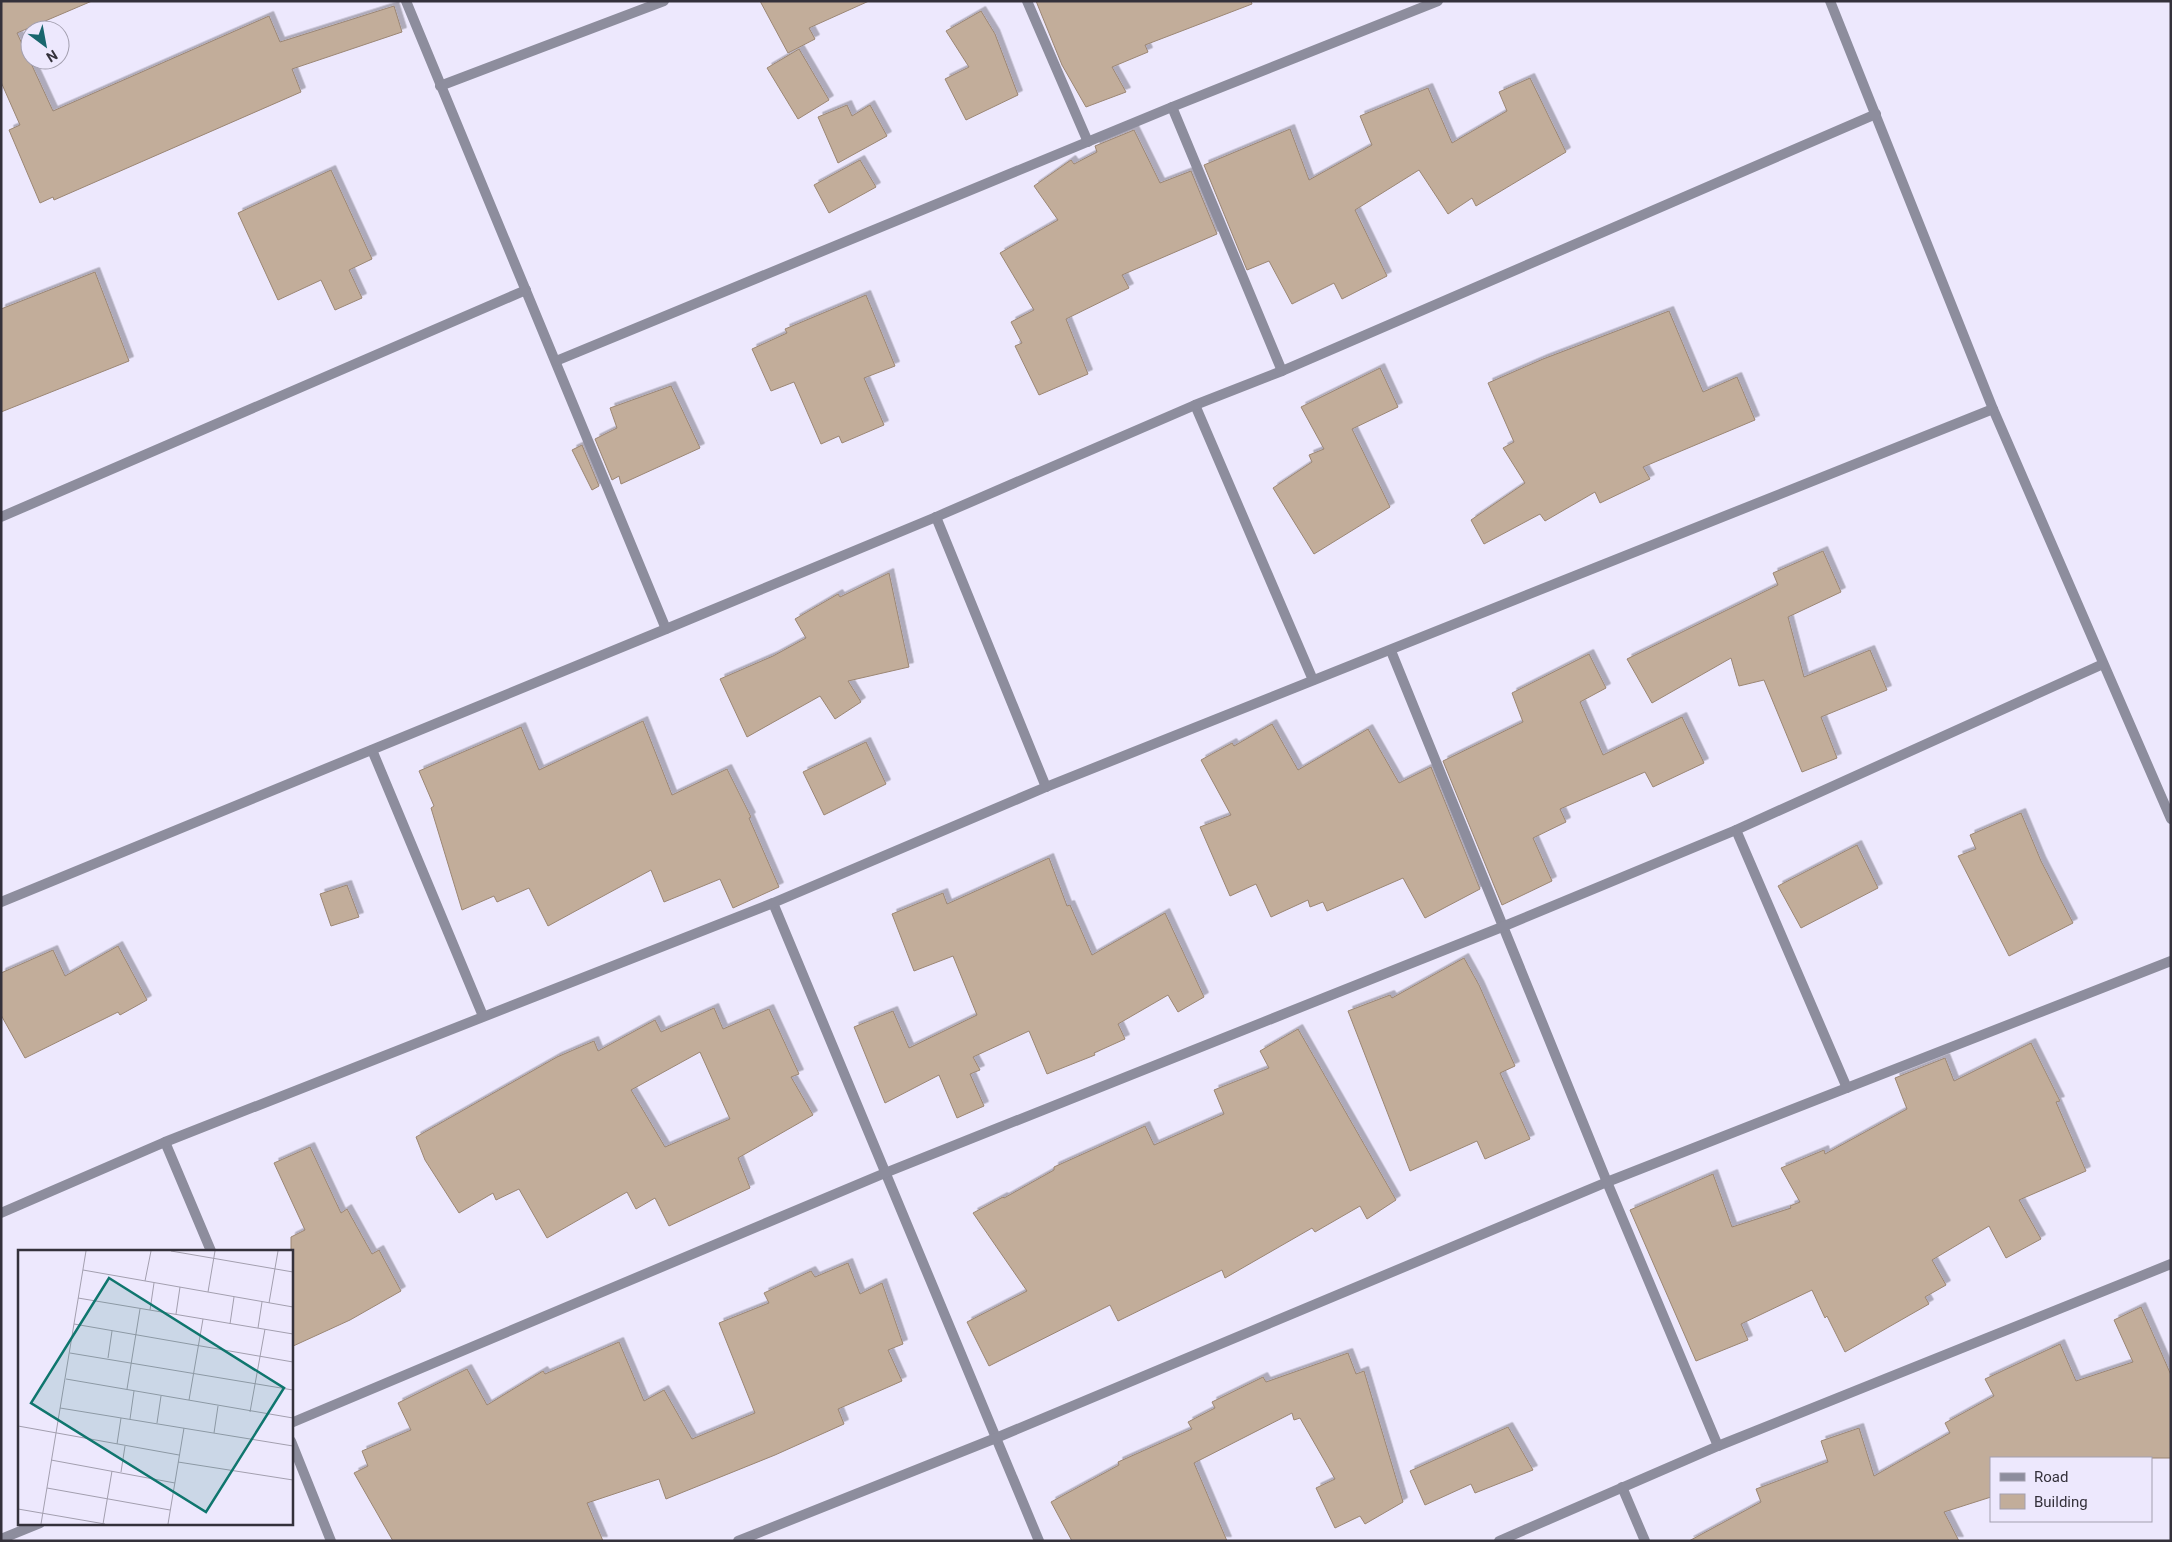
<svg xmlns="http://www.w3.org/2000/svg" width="2172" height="1542" viewBox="0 0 2172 1542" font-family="Roboto,sans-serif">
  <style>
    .building { fill: #c2ad9a; stroke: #9b8674; fill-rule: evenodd; filter: url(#shadow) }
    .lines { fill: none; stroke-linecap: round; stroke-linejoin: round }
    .minor { stroke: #8d8d9d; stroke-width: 10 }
    .inset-road { fill: none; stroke: #a39faf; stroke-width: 1 }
    .view { fill: #0f766e; fill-opacity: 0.15; stroke: #0f766e; stroke-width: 2.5 }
    .inset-edge { fill: none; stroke: #34313b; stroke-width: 2.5 }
  </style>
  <defs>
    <filter id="shadow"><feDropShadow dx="4.5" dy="-4.5" stdDeviation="0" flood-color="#0004"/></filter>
  </defs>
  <rect width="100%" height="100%" fill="#ede8fd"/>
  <!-- building -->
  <g class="building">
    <polygon points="1,1 92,1 17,33 53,111 269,16 280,42 394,6 402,32 292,69 301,92 54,200 53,197 40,203 9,130 20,125 1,82"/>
    <polygon points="760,1 869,1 809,28 815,39 788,53"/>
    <polygon points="1036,1 1251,1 1252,4 1145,45 1148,52 1112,67 1126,92 1086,107 1062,65"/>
    <polygon points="981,11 995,34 1018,95 966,120 945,79 969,67 946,31"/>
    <polygon points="799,49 829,100 798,119 767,68"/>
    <polygon points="1530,78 1566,152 1476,206 1472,198 1448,214 1419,170 1355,210 1387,276 1342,299 1334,283 1292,304 1269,261 1247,270 1204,165 1290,129 1309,180 1372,145 1360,116 1428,88 1452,143 1507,111 1499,92"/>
    <polygon points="847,105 852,116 870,105 887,136 838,163 818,117"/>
    <polygon points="1134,130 1160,183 1191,171 1217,234 1122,275 1129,288 1066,319 1088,374 1039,395 1015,346 1022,343 1011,322 1034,310 1000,253 1058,220 1034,186 1071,160 1074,164 1097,152 1095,146"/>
    <polygon points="860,160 876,187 829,213 814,185"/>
    <polygon points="331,170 372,259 349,270 362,298 335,310 321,280 278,300 238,213"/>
    <polygon points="95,272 129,361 1,412 1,309"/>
    <polygon points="866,295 895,366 864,378 884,425 842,443 839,436 821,444 794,382 771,391 752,349 787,333 785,329"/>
    <polygon points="1669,311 1703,392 1737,377 1755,420 1643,467 1650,479 1600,503 1595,492 1545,521 1540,514 1484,544 1471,520 1525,483 1503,448 1514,442 1488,383 1543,359"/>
    <polygon points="1380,368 1398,407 1352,429 1390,507 1314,554 1273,488 1312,462 1309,455 1324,449 1301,407"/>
    <polygon points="671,386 700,448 621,484 619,476 612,480 595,439 617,428 610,408"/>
    <polygon points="582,445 599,486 592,490 572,450"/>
    <polygon points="1823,551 1841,592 1788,617 1804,677 1870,650 1887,690 1821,717 1837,758 1802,772 1764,680 1739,686 1731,658 1652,703 1627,659 1778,585 1773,573"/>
    <polygon points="889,573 909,667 848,681 861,702 835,719 820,696 747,737 720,679 773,656 806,638 795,619 838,594 840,597"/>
    <polygon points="1589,654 1606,688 1580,702 1603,755 1682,717 1704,763 1653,787 1645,772 1560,809 1566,822 1533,838 1552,881 1502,905 1443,761 1523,722 1512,693"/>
    <polygon points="643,721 672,795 727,769 751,817 749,818 779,887 733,908 720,879 664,902 651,870 548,926 529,888 497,902 494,896 462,910 431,808 434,806 419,771 521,727 539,770"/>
    <polygon points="1272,724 1298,770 1368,729 1399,783 1431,767 1480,889 1425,918 1403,878 1327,911 1323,902 1310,907 1308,900 1271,917 1256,884 1230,896 1200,827 1231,815 1201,760 1232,743 1234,746"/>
    <polygon points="866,742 886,784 824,815 803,772"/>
    <polygon points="2021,813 2041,861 2073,923 2009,956 1958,856 1976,849 1970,835"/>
    <polygon points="1857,845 1878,888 1801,928 1778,886"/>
    <polygon points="1049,858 1067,906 1070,905 1092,955 1165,913 1204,997 1178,1012 1168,995 1118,1024 1125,1039 1094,1053 1095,1055 1047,1074 1029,1031 973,1057 980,1070 970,1074 984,1106 957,1118 939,1075 885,1103 854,1027 893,1011 909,1048 977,1015 953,956 914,971 892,914 943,893 947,904"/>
    <polygon points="347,885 359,917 331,926 320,894"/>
    <polygon points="118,946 147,1000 120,1015 118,1012 25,1058 1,1015 1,973 53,950 65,976"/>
    <polygon points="1464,958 1479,985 1515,1066 1500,1073 1530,1139 1485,1159 1477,1141 1410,1171 1348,1011 1390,995 1392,998"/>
    <path d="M714,1008L723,1029L769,1009L799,1074L791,1077L813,1115L738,1158L750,1188L669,1226L655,1198L636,1209L627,1192L547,1238L519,1189L496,1200L493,1193L459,1213L425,1160L416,1137L557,1057L594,1041L598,1051L655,1020L661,1032ZM700,1052L730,1119L665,1147L631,1090Z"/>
    <polygon points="1298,1029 1396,1200 1367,1219 1360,1206 1315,1232 1312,1228 1225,1278 1222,1270 1118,1321 1110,1305 989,1366 967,1322 1027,1291 973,1213 1003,1197 1004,1198 1054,1170 1054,1167 1145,1126 1154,1145 1224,1114 1214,1090 1269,1068 1260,1051"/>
    <polygon points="2031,1043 2060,1101 2056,1102 2086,1171 2019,1200 2041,1239 2006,1258 1989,1226 1932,1260 1946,1285 1925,1297 1929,1304 1845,1352 1827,1316 1825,1318 1812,1290 1741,1324 1748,1340 1696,1361 1630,1210 1713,1174 1732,1227 1791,1208 1790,1206 1800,1202 1781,1168 1824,1150 1825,1154 1907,1109 1895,1078 1945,1058 1954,1081"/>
    <polygon points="310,1147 341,1213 347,1209 372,1254 379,1250 401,1291 350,1320 291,1347 291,1237 305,1230 274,1163"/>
    <polygon points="848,1263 860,1294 882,1283 903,1344 888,1350 902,1381 838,1409 844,1424 775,1455 666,1499 659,1479 587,1503 603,1541 393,1541 354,1473 368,1466 362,1451 411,1430 398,1403 467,1369 487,1405 543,1371 545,1374 619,1342 644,1401 664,1390 692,1439 755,1413 719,1323 769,1303 764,1293 811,1271 815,1277"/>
    <polygon points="2141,1307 2171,1375 2171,1458 1991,1458 1991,1497 1944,1512 1959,1541 1689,1541 1761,1502 1756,1489 1828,1462 1821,1441 1859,1428 1874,1476 1950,1433 1945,1423 1994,1396 1985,1379 2060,1344 2076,1381 2133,1362 2114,1320"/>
    <polygon points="1348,1353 1356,1374 1364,1371 1403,1502 1365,1524 1360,1516 1335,1528 1316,1488 1335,1479 1300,1418 1294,1420 1292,1413 1194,1463 1227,1541 1072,1541 1051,1502 1119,1465 1118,1462 1192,1429 1188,1422 1215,1408 1212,1402 1263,1377 1266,1382"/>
    <polygon points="1508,1427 1533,1470 1475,1493 1471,1484 1425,1505 1410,1471"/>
  </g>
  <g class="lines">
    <!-- minor -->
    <g class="minor">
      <polyline points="406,1 666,629"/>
      <polyline points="1027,1 1088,142"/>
      <polyline points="1830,1 1993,409 2171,819"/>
      <polyline points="440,86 664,1"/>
      <polyline points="1172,107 1282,371"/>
      <polyline points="556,361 1172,107 1438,1"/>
      <polyline points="1195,405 1313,680"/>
      <polyline points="1,517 526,290"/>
      <polyline points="936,517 1046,787"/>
      <polyline points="1391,651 1607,1182 1718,1446"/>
      <polyline points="372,750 483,1016"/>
      <polyline points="1736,830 1847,1088"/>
      <polyline points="1,902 666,629 936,517 1195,405 1282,371 1876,114"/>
      <polyline points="773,903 1039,1541"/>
      <polyline points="165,1142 211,1251"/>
      <polyline points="1,1213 165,1142 773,903 1046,787 1993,409"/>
      <polyline points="291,1423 885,1173 1502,927 1736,830 2103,664"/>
      <polyline points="291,1441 331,1541"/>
      <polyline points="1622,1487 1645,1541"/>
      <polyline points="1,1539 40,1523"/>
      <polyline points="738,1541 996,1438 1607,1182 2171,961"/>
      <polyline points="1499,1541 1718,1446 2171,1264"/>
    </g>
  </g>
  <!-- overview -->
  <g transform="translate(18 1250)">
    <rect width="275" height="275" fill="#ede8fd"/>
    <path class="inset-road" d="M153,1L275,22M65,20L275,57M127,31L133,1M190,42L197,1M60,48L275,84M251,53L260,1M132,60L136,33M158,64L162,37M56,74L275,112M212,74L216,47M240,78L244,52M52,103L275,140M90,108L94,81M48,129L275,168M109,139L122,59M171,150L185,69M42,158L275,196M232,162L247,79M112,169L116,141M139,173L143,146M0,176L161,205M196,183L200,156M99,194L103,168M33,210L157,233M160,212L275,230M103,222L107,196M29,238L152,260M0,259L87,274M23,274L68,1M85,274L94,221M150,274L166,178"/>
    <path class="view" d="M91,28L266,138L188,262L13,153Z"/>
    <rect width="275" height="275" class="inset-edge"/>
  </g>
  <!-- border -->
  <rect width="2172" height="1542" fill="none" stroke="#34313b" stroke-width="5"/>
  <!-- legend -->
  <rect x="1990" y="1457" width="162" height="65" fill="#ede8fd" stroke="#a39faf"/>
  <rect x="2000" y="1473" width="25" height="8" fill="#8d8d9d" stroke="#a39faf"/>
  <text x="2034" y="1482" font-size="15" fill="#34313b">Road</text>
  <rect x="2000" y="1494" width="25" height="15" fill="#c2ad9a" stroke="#a39faf"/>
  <text x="2034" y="1507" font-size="15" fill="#34313b">Building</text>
  <!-- north arrow -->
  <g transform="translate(45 45) rotate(148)"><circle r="24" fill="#ede8fd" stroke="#a39faf"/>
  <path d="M0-4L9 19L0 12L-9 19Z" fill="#19666e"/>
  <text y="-8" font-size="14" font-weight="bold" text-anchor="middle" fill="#34313b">N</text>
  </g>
</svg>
